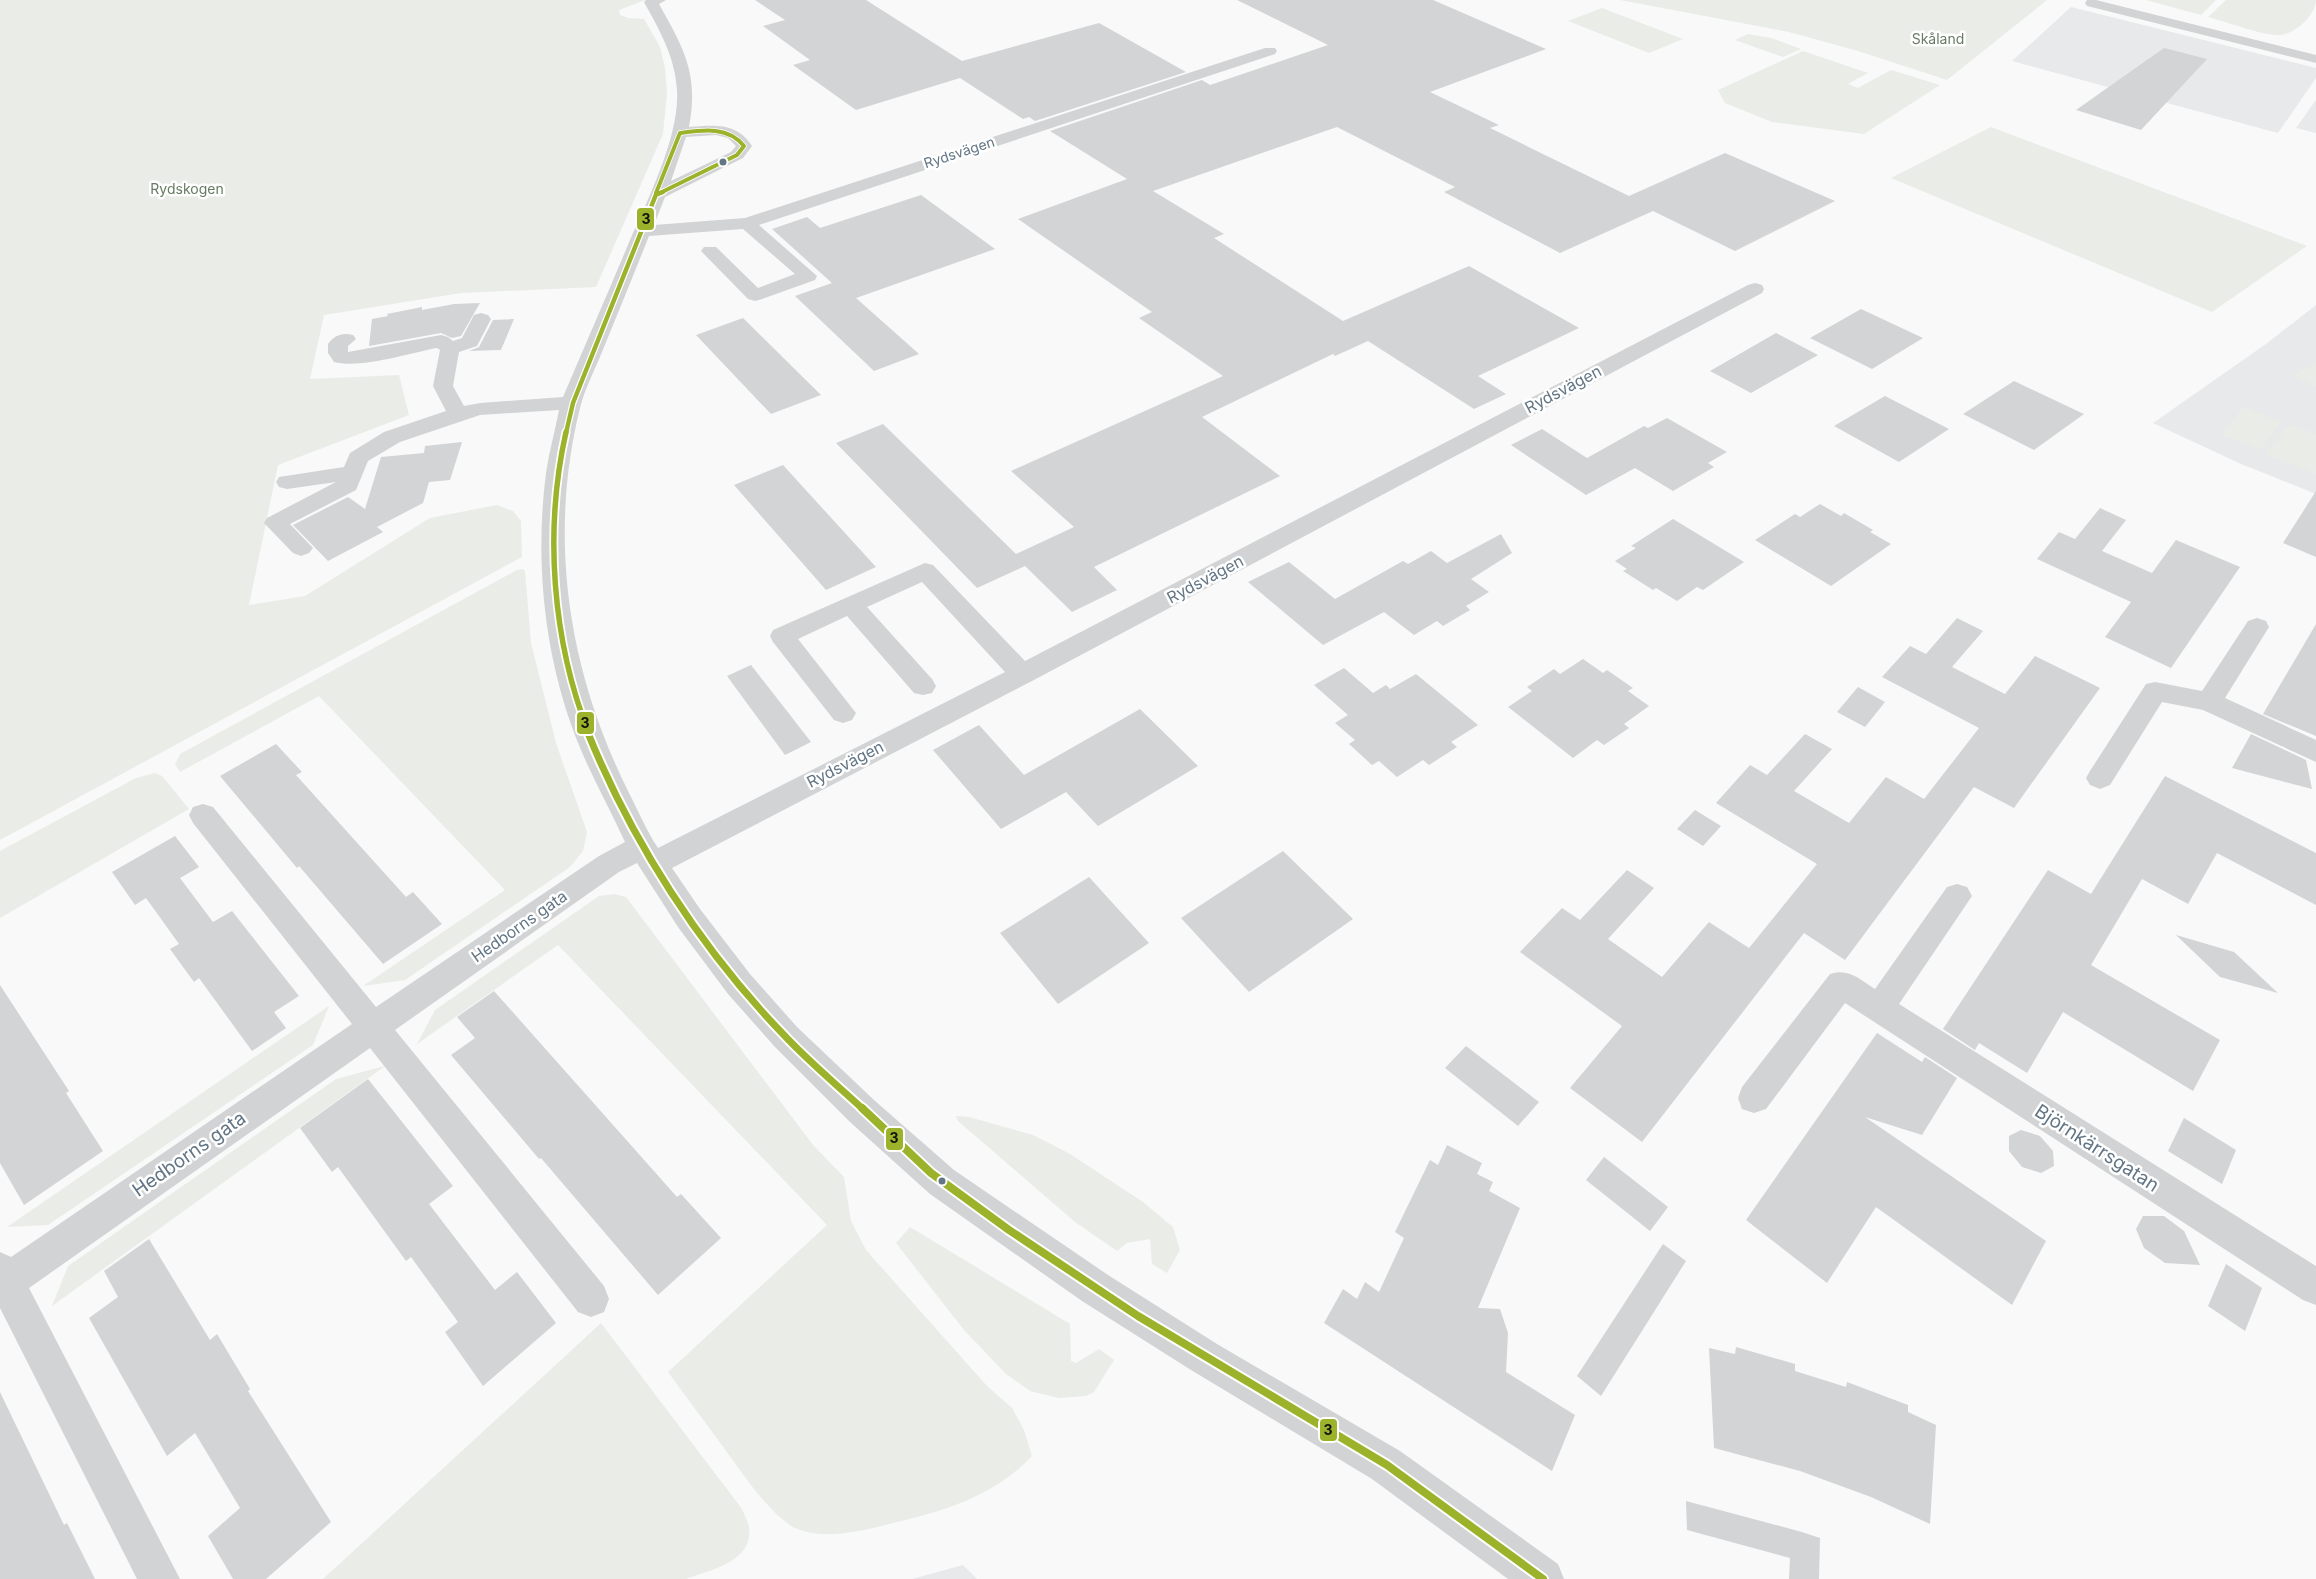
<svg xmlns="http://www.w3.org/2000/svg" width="2316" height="1579" viewBox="0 0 2316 1579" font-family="Inter,sans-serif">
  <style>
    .built { fill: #e8e9ea }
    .green { fill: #e9ece7 }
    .building { fill: #d2d4d5 }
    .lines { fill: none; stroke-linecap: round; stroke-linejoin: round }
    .minor { fill: #d2d3d4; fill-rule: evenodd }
    .bus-1-far4-casing { stroke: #fff; stroke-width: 5.5 }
    .bus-1-far3-casing { stroke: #fff; stroke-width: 7 }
    .bus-1-far2-casing { stroke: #fff; stroke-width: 9 }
    .bus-1-far1-casing { stroke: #fff; stroke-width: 11 }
    .bus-1-casing { stroke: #fff; stroke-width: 12 }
    .bus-1-far4 { stroke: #9cb22b; stroke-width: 4 }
    .bus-1-far3 { stroke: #9cb22b; stroke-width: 4.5 }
    .bus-1-far2 { stroke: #9cb22b; stroke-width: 5.5 }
    .bus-1-far1 { stroke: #9cb22b; stroke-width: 7 }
    .bus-1 { stroke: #9cb22b; stroke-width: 8 }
    .bus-dot { fill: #637685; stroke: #fff; stroke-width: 2 }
    .labels { text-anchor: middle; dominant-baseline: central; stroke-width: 5; stroke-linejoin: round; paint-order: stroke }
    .far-park-label { font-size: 14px; fill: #677c62; stroke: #fff }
    .far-street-label { font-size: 14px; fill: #637685; stroke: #fff }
    .street-label { font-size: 16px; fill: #637685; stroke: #fff }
    .near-street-label { font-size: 19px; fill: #637685; stroke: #fff }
    .line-badge { stroke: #fff; stroke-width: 2 }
    .pale-badge-label { font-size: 14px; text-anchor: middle; font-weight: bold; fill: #111 }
  </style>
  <rect width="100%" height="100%" fill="#f9f9f9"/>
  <!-- built -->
  <g class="built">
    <polygon points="2071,7 2316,68 2316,78 2278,133 2012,61"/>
    <polygon points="2316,100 2316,133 2296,128"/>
    <polygon points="2316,305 2316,494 2241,464 2153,423 2266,344"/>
    <polygon points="963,1565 977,1579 912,1579"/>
  </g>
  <!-- green -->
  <g class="green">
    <polygon points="0,0 645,0 619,10 620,15 628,18 644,19 660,47 665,68 667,93 663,134 596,287 461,293 324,315 310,379 399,375 409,415 278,465 249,605 305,596 430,518 497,505 513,511 521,521 522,557 0,840"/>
    <polygon points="1620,0 2047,0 1947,80 1858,51 1789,32"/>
    <polygon points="2146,0 2216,0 2201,15"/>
    <path d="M2226,0H2316C2316,16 2292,37 2276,35C2259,34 2227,22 2208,17Z"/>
    <polygon points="1602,8 1683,39 1649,53 1568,21"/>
    <polygon points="1748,34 1771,38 1801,49 1783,57 1735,40"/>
    <polygon points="1803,51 1868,73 1848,84 1858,88 1891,70 1940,85 1864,134 1772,122 1725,103 1718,90"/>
    <polygon points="1991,127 2307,246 2212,312 1891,178"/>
    <polygon points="2316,363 2316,387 2293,375"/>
    <polygon points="2243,407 2281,422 2260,450 2222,435"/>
    <polygon points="2289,424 2316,434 2316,474 2267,454"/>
    <polygon points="523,569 525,571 531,643 556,743 587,832 583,851 570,867 405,980 363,986 505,890 319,696 180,772 175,764 180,754 517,570"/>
    <polygon points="155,773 162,776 189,809 0,918 0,851 136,778"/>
    <path d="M614,894L626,897L813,1145L844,1177L851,1221L866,1250L987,1386L1012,1408L1024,1430L1032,1456C999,1491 955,1508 909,1519C879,1526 844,1538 812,1533C806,1532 796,1529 791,1526C765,1507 747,1480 729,1455C709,1427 688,1400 668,1372L827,1225L558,945L417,1044L435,1010L599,896Z"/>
    <polygon points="329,1006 313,1045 48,1225 7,1227"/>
    <polygon points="385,1066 52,1306 68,1266 336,1079"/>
    <polygon points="956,1116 969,1117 1033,1135 1070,1154 1143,1202 1173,1227 1180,1250 1167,1273 1152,1264 1150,1239 1127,1243 1117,1251 1075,1222 958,1121"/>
    <polygon points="910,1227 1070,1324 1071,1361 1076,1363 1099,1349 1114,1360 1094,1392 1086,1396 1059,1398 1030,1391 1006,1374 964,1330 896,1243"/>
    <path d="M601,1323L742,1509C744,1515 748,1521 749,1527C754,1562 710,1570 686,1579H323Z"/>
  </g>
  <!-- building -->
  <g class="building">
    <polygon points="755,0 866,0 962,61 1099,23 1186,72 1035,121 1029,117 1023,119 960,78 856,110 793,65 810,60 763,26 785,20"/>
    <polygon points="1237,0 1433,0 1546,49 1430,92 1499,125 1490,128 1629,196 1725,153 1835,201 1735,251 1653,211 1560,253 1444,192 1455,187 1337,127 1153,191 1224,234 1214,238 1343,321 1469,266 1579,328 1478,376 1506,394 1474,409 1368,341 1335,356 1333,354 1202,417 1280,476 1094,567 1117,590 1072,612 1025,566 977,588 836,443 883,424 1016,554 1074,527 1011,471 1223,376 1139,318 1152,312 1018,219 1127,179 1050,131 1202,80 1210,85 1328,45"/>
    <polygon points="2164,48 2207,59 2141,130 2076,110"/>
    <polygon points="921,195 995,249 856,298 919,354 874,371 795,296 832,283 772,229 807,217 820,228"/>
    <polygon points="480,303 461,336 452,338 441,333 369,346 372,319 388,316 387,314 422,307 422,310 454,304"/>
    <polygon points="1861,309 1923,338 1872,369 1810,338"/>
    <polygon points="743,318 821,395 771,414 696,335"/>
    <polygon points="514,319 501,350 469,351 479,347 493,320"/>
    <polygon points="1776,333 1818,355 1751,393 1710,371"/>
    <polygon points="2014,381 2084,414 2034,450 1963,414"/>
    <polygon points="1885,396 1949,429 1899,462 1834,426"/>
    <polygon points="1667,418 1727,452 1708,463 1714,467 1673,491 1635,468 1586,495 1511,445 1542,429 1587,458 1644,426 1648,428"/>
    <polygon points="462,442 450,480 429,482 423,503 377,527 383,532 328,561 293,525 348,497 365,509 381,457 424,453 425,446"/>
    <polygon points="783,465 876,567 826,590 734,485"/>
    <polygon points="2316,491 2316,557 2283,543"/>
    <polygon points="1820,504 1841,516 1844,513 1873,530 1870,532 1891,544 1831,586 1755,540 1795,514 1800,517"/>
    <polygon points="2100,508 2126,520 2102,551 2152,573 2176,540 2240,567 2171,668 2105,637 2131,602 2037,559 2059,532 2075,539"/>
    <polygon points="1673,519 1744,562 1703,590 1697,587 1677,601 1656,588 1653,590 1623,571 1627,569 1615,561 1636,548 1631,546"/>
    <polygon points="1501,534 1512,553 1471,579 1489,592 1466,606 1470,610 1443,626 1437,621 1414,635 1384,612 1323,645 1248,582 1289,562 1335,599 1403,561 1408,564 1431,551 1447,563"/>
    <polygon points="1957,618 1983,631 1952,667 2005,694 2035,656 2100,688 2014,808 1974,787 1845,960 1804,933 1642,1142 1570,1088 1622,1026 1520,952 1562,908 1580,920 1627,870 1654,888 1608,939 1662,977 1709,922 1749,948 1817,864 1716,803 1750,765 1767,775 1805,734 1832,749 1794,791 1849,823 1886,777 1924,799 1979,728 1882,677 1910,646 1926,654"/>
    <polygon points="2316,624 2316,736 2263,714"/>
    <polygon points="1583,659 1603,673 1607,670 1633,688 1628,691 1649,706 1624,724 1629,728 1604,745 1597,740 1573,758 1508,707 1532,691 1527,687 1554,669 1560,674"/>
    <polygon points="751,665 811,742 785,755 727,676"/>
    <polygon points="1344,668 1373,693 1386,685 1390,689 1416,674 1478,725 1451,742 1457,747 1429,765 1423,760 1397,777 1379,761 1372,765 1349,744 1355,740 1335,723 1348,715 1314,685"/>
    <polygon points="1858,687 1885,702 1865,727 1837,712"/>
    <polygon points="1140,709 1198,766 1098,826 1066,792 1001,829 933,750 979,725 1024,775"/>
    <polygon points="2251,734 2306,760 2312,789 2232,768"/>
    <polygon points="276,744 302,772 296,775 406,897 413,892 442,924 383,964 299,866 297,868 220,776"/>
    <polygon points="2165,776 2316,853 2316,905 2217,853 2188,904 2142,879 2091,965 2220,1040 2193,1091 2063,1012 2027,1073 1979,1043 1975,1050 1943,1029 2048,870 2091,894"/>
    <polygon points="1695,810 1721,826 1703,846 1677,829"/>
    <polygon points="175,836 199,867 180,878 213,922 232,911 299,996 274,1012 286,1028 252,1051 199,978 194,982 170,949 179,944 146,898 135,905 112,872"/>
    <polygon points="1283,851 1353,919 1249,992 1181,918"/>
    <polygon points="1089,877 1149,943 1058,1004 1000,933"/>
    <polygon points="2176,935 2234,952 2278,993 2220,977"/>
    <polygon points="0,985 69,1091 66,1093 103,1151 24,1205 0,1163"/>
    <polygon points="494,991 677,1197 681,1194 721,1238 658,1295 541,1158 539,1159 451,1055 475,1038 457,1017"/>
    <polygon points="1877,1033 1922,1062 1925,1057 1957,1078 1922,1135 1865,1117 2046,1241 2012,1305 1876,1207 1827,1283 1746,1220"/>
    <polygon points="1466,1046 1539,1102 1518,1126 1445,1068"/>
    <polygon points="368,1079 453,1186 429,1204 495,1290 517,1272 556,1323 483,1386 445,1332 458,1322 411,1257 406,1261 338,1167 332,1172 300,1128"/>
    <polygon points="2184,1118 2236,1150 2222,1184 2168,1151"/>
    <polygon points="2021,1130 2040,1136 2053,1151 2054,1166 2041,1173 2022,1167 2009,1151 2009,1136"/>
    <polygon points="1447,1145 1482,1163 1477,1174 1493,1182 1489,1191 1520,1208 1478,1308 1500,1309 1508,1333 1506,1372 1575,1415 1552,1471 1324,1323 1343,1289 1357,1299 1365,1282 1379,1292 1404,1238 1395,1232 1430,1160 1438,1165"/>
    <polygon points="1604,1157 1668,1207 1650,1231 1586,1180"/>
    <polygon points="2143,1216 2164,1216 2184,1231 2200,1265 2165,1263 2144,1248 2136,1229"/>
    <polygon points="149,1239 210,1340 217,1334 250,1389 248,1391 331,1522 266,1579 233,1579 208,1536 240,1508 195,1433 167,1456 89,1318 118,1297 104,1271"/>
    <polygon points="1663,1244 1686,1261 1601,1396 1577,1376"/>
    <polygon points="2226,1264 2262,1288 2245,1331 2208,1306"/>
    <polygon points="1736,1347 1795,1364 1795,1371 1846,1387 1847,1382 1908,1405 1908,1412 1936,1425 1930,1524 1871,1497 1800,1471 1714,1448 1709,1348 1735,1354"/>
    <polygon points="0,1392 64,1525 67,1523 95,1579 0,1579"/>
    <polygon points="1686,1501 1802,1532 1820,1538 1819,1579 1789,1579 1790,1558 1687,1530"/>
  </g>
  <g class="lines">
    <!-- minor -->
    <g class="minor">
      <path d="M646,0H666L659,4C684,49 699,74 689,127C714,125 737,122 752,146L743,158L665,197L654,225L745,218L1265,48H1275L1277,51L1275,54L759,225L817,276L815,280L762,299L755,301L748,299L701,251L704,247H716L758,288L795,274L743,229L649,236C634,274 618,313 602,352C595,369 586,387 581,404C547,537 568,670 628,791C638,810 646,830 658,848L1005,672L922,582L867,607L932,679L936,686L932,693L923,695L914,693L847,616L798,639L856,713L852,720L843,723L834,720L773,642L770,636L773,630L925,563L933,565L1025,661L1748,285L1755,283L1762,285L1764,289L1762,293L1032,681L672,868L700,909L750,974L797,1027L874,1100L954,1170L1108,1275L1217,1344L1400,1451L1558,1564L1564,1579H1508L1372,1479L1191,1370L1082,1301L930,1194L850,1122L775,1047L728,994L678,927L637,863L619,872L395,1030L604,1286L609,1299L604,1312L591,1317L578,1312L370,1048L29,1288L180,1579H137L0,1308V1252L11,1257L352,1024L193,823L189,815L193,807L203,804L213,807L376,1007L599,856L625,842C611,811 594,781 581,750C545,664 534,565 546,473C549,452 555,431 559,410L480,415L400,442L368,461L356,490L290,524L313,548L309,553L301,556L293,553L264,523L267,518L336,482L287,489L279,487L276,482L279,477L344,467L350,453L384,432L446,411L433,386L440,350L437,348C410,353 360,369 334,362L328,353V344C334,335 343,332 353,335L356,339L348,346V352L441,335L448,337L453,341L462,338L474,315L481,313L488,315L491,319L477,346L459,352L453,386L464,406L480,403L563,397C585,345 608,293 630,240C648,199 680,135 677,90C675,57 660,31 644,2ZM716,135L728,138L736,146L731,152L671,181L686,137Z"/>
      <polygon points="2087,0 2096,0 2316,55 2316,63 2087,6 2085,3"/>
      <polygon points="2257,618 2266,621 2269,627 2225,698 2316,740 2316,762 2203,710 2162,702 2110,785 2100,789 2090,785 2086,778 2090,771 2146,684 2155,682 2202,691 2248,621"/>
      <path d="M1957,884L1967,887L1972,896L1899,1004L2316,1266V1305L2303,1300L1845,1003L1766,1109L1754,1113L1742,1109L1738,1098L1742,1087L1830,974C1849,968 1859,979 1875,989L1947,887Z"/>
    </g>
    <!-- bus-1-far4 casing -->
    <g class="bus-1-far4-casing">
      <path id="bus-1-far4" d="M656,193L680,133C703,130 728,126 744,146L737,155L660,193"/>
    </g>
    <!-- bus-1-far3 casing -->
    <g class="bus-1-far3-casing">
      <g id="bus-1-far3">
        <polyline points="658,194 663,192"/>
        <polyline points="566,433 573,403 657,192"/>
      </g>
    </g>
    <!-- bus-1-far2 casing -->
    <g class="bus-1-far2-casing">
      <path id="bus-1-far2" d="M566,432C544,530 552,640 589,734"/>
    </g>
    <!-- bus-1-far1 casing -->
    <g class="bus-1-far1-casing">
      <path id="bus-1-far1" d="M588,733C632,842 701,949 783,1034C808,1061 837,1085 864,1110"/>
    </g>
    <!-- bus-1 casing -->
    <g class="bus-1-casing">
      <polyline id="bus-1" points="862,1108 931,1173 1009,1230 1138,1316 1387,1465 1543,1579"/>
    </g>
    <!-- bus-1-far4 -->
    <use href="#bus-1-far4" class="bus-1-far4"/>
    <!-- bus-1-far3 -->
    <use href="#bus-1-far3" class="bus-1-far3"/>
    <!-- bus-1-far2 -->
    <use href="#bus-1-far2" class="bus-1-far2"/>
    <!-- bus-1-far1 -->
    <use href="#bus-1-far1" class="bus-1-far1"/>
    <!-- bus-1 -->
    <use href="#bus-1" class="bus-1"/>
  </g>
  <!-- markers -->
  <g class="bus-dot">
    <circle cx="723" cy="162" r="4.5"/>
    <circle cx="942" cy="1181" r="4.5"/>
  </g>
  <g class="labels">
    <!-- far-park labels -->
    <g class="far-park-label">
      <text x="1938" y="38">Skåland</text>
      <text x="187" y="188">Rydskogen</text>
    </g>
    <!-- far-street labels -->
    <g class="far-street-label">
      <text transform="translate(959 152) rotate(-18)">Rydsvägen</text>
    </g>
    <!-- street labels -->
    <g class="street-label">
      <text transform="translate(1563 389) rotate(-28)">Rydsvägen</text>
      <text transform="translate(1205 579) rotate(-28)">Rydsvägen</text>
      <text transform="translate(845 764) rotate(-27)">Rydsvägen</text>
      <text transform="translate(519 926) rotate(-35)">Hedborns gata</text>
    </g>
    <!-- near-street labels -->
    <g class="near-street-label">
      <text transform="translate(2097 1148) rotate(33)">Björnkärrsgatan</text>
      <text transform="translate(189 1154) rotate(-35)">Hedborns gata</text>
    </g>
  </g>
  <g class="line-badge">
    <rect x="636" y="207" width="19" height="24" rx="5" fill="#9cb22b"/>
    <rect x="576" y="711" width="19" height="24" rx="5" fill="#9cb22b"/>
    <rect x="885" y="1127" width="19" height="24" rx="5" fill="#9cb22b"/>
    <rect x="1319" y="1418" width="19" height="24" rx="5" fill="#9cb22b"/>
  </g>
  <g class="pale-badge-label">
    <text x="646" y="224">3</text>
    <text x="585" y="728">3</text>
    <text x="894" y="1143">3</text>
    <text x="1328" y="1435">3</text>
  </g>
</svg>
